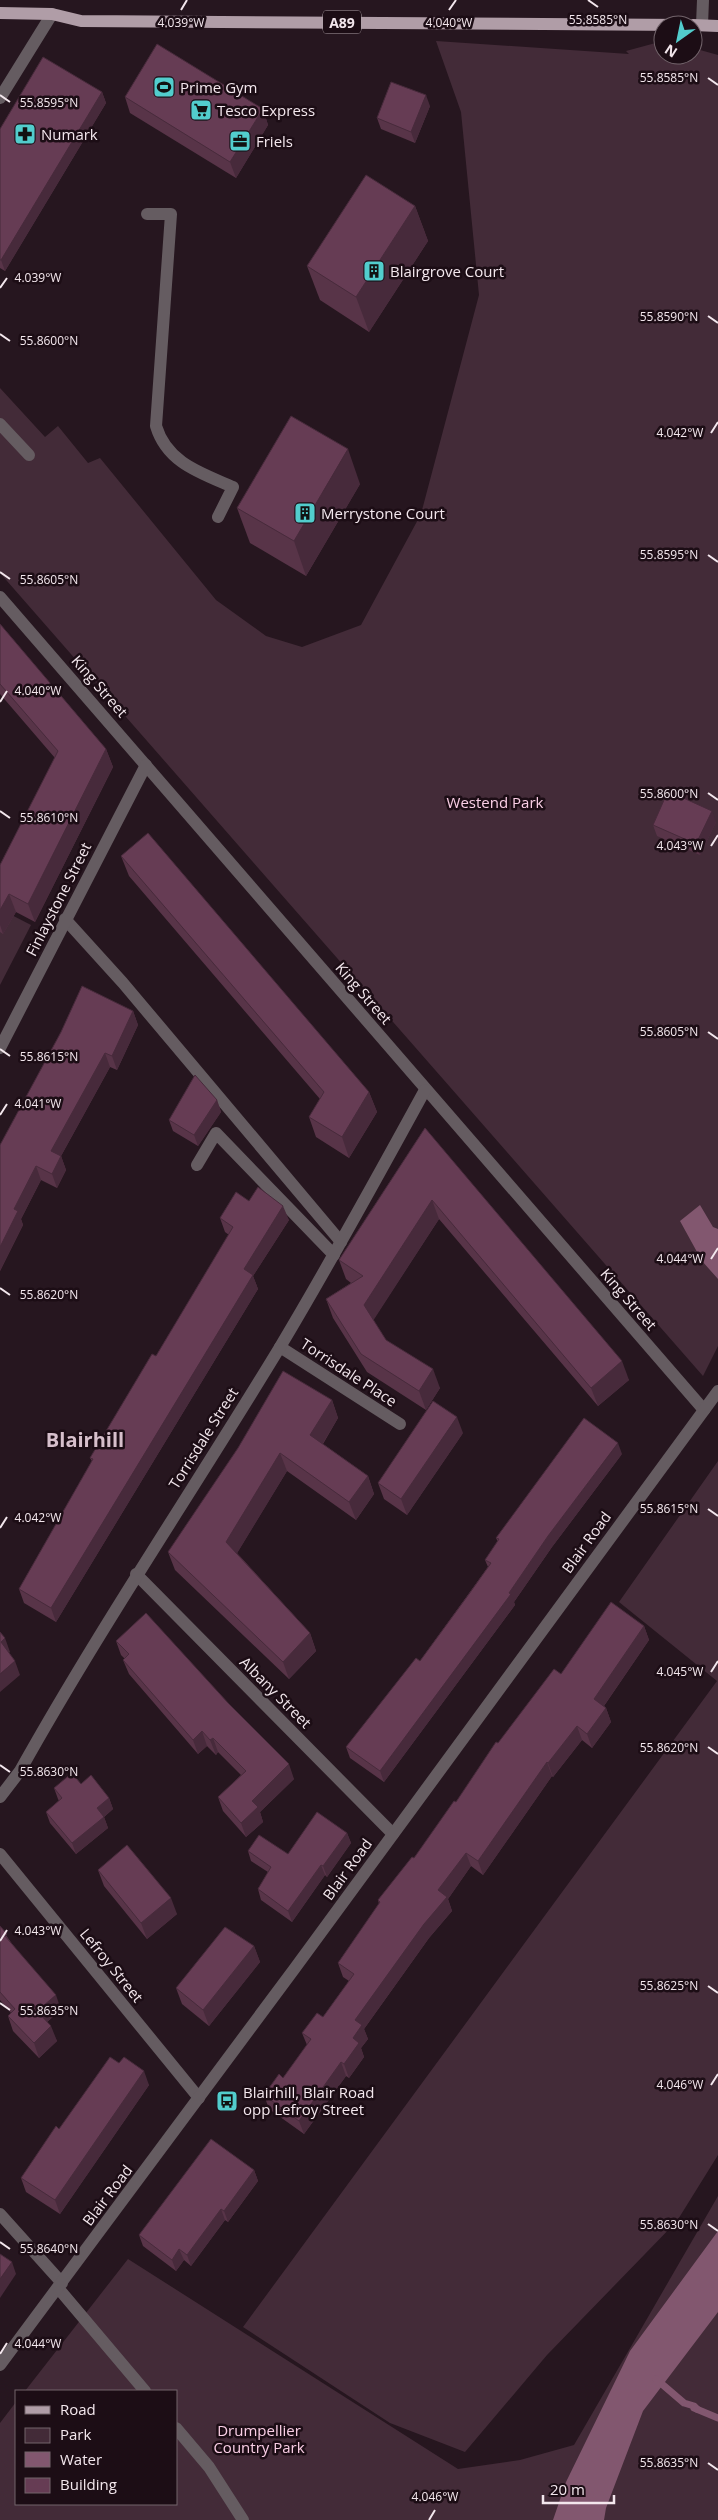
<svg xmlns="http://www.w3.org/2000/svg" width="718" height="2520" viewBox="0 0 718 2520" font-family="'Open Sans',sans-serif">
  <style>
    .green { fill: #432b38 }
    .water { fill: #82576f }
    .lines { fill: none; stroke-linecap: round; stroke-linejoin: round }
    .stream { stroke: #82576f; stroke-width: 7 }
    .minor { stroke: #655c61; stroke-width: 12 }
    .major { stroke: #b09da7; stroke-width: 12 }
    .wall { fill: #583448 }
    .shaded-wall { fill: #472a3b }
    .building { fill: #663c54; stroke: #472a3b }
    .ticks { fill: none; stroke: #f3e7ed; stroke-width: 2 }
    .labels { text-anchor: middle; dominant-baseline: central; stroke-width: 5; stroke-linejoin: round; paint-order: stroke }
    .shield { fill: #1c0d15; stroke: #b2a6ac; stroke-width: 1 }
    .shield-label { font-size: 14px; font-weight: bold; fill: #f3e7ed }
    .poi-label { font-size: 15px; fill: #f3e7ed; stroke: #1c0d15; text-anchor: start }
    .street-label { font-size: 15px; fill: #f3e7ed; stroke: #1c0d15 }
    .park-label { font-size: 15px; fill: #facee5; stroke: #1c0d15 }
    .district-label { font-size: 20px; font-weight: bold; fill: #d6bfcb; stroke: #1c0d15 }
    .ticks-label { font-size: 12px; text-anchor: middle; fill: #f3e7ed; stroke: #1c0d15; stroke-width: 5; stroke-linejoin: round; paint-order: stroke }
  </style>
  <rect width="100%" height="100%" fill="#26161f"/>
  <!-- green -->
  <g class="green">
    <polygon points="436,41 629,54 626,51 663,41 663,55 693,55 693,48 718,55 718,1346 703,1376 0,573 0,388 45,437 58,426 88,463 100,458 216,600 266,636 302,647 361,625 421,514 479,295 461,112"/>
    <polygon points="0,909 31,925 0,985"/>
    <polygon points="718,1461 718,2155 677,2221 547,2355 465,2452 390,2423 243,2327 717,1681 619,1602"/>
    <polygon points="718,2196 718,2520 0,2520 0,2423 16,2402 16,2504 176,2504 176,2391 25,2391 128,2259 458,2469 520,2460 574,2445"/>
  </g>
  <!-- water -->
  <g class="water">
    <polygon points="700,1205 713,1227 718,1229 718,1279 702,1261 680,1221"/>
    <polygon points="718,2231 718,2312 643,2411 606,2508 604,2520 553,2520 566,2482 630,2351"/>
  </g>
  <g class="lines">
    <!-- stream -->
    <g class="stream">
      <polyline points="656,2379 684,2403 694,2406 697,2409"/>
      <polyline points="694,2408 718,2418"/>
    </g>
    <!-- minor -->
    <g class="minor">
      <polyline points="702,25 703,0"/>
      <polyline points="0,98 52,14"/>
      <path d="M147,214H171L156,426C167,463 201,473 233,487L218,517"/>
      <polyline points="0,424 29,455"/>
      <polyline points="0,597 704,1410"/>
      <polyline points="65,919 123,983 341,1242"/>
      <polyline points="0,1048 146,765"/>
      <polyline points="197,1165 216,1133 334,1255"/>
      <polyline points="280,1347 400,1424"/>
      <polyline points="136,1574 393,1834"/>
      <path d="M0,1797L20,1771C101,1626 194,1489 280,1347C331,1262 378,1176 425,1090"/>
      <polyline points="0,1854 199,2098"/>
      <polyline points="0,2214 62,2283"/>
      <polyline points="58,2288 145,2391"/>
      <polyline points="0,2365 295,1968 718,1391"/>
      <polyline points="176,2428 209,2467 243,2520"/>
    </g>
    <!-- major -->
    <g class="major">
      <polyline points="0,13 52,14 81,21 685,25"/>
      <polyline points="693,25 718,26"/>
    </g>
  </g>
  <!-- wall -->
  <g class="wall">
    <polygon points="102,92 106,103 5,271 0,268 0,129"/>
    <polygon points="125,97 263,109 268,125 236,178 130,113"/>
    <polygon points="430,106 415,143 381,129 377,118"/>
    <polygon points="415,206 428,241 369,332 320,300 307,266"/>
    <polygon points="360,484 306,576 250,543 237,508"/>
    <polygon points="0,624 106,749 113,767 35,922 16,912 3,934 0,932 0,865 55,758 0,694"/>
    <polygon points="716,822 700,855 657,836 653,825"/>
    <polygon points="121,856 369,1092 377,1112 349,1158 316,1137 309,1117 320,1099 129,876"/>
    <polygon points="133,1011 138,1025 117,1070 110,1067 61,1156 66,1170 57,1188 41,1180 21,1219 23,1225 0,1271 0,1145"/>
    <polygon points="217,1100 221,1112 198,1146 173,1131 169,1120"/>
    <polygon points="425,1128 629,1380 598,1406 439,1219 373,1320 386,1340 440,1388 426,1410 367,1372 333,1318 326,1299 351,1283 346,1279 339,1260"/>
    <polygon points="249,1201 289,1220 253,1276 258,1289 56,1622 24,1603 19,1589 92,1461 90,1458 156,1356 229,1235 225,1232 220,1218"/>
    <polygon points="332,1400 338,1418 323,1444 368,1476 374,1494 356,1520 287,1471 237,1553 310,1633 316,1651 289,1679 175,1570 168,1552"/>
    <polygon points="463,1433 407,1515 384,1499 378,1483"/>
    <polygon points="622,1454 552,1547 514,1602 515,1605 384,1782 350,1758 346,1747 420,1661 488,1567 485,1560 498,1542 496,1538"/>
    <polygon points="644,1626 649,1640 604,1706 606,1708 611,1722 592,1748 582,1740 553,1777 552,1776 483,1875 471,1866 448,1899 452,1911 429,1938 364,2029 368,2039 361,2048 364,2057 349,2078 346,2076 304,2134 269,2109 264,2095 283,2078 307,2045 302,2033 323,2017 349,1981 343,1977 338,1963 379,1904 378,1900 414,1858 456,1802 498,1743 561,1674"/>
    <polygon points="116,1641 294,1779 260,1812 263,1822 246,1837 223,1811 218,1797 241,1775 218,1752 216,1755 207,1746 198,1754 129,1674 123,1660 125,1659 121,1655"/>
    <polygon points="81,1784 109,1798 113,1809 104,1817 108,1828 76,1854 50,1823 46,1812 59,1801 58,1799 54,1788"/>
    <polygon points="347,1833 351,1843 327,1877 325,1875 292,1922 261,1900 258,1889 268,1872 251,1861 248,1851 288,1854"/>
    <polygon points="98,1870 177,1914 147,1939 104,1886"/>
    <polygon points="0,1926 10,1941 61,2010 47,2022 57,2041 39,2058 13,2031 8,2016 11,2013 0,2000"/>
    <polygon points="254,1946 260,1962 209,2026 182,2004 176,1988"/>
    <polygon points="119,2063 149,2085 60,2214 26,2192 21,2178 59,2129"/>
    <polygon points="254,2170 258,2181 228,2222 225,2220 191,2266 184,2260 176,2271 143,2246 139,2235"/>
  </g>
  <!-- shaded-wall -->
  <g class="shaded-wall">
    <polygon points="102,92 106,103 5,271 1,260"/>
    <polygon points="426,95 430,106 415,143 411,132"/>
    <polygon points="263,109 268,125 236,178 230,162"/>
    <polygon points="415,206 428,241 369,332 356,297"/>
    <polygon points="348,449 360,484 306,576 294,541"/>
    <polygon points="106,749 113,767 35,922 28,904"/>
    <polygon points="712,811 716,822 700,855 696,844"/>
    <polygon points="9,894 16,912 3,934 0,925 0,910"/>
    <polygon points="133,1011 138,1025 117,1070 112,1056"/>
    <polygon points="105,1053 110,1067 61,1156 66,1170 57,1188 52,1174 51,1151"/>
    <polygon points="369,1092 377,1112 349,1158 342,1137"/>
    <polygon points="217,1100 221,1112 198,1146 194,1135"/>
    <polygon points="36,1166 41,1180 21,1219 23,1225 0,1271 0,1247 14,1209"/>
    <polygon points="432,1200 439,1219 371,1324 364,1305"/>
    <polygon points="283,1206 289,1220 253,1276 258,1289 56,1622 51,1608 244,1269"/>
    <polygon points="622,1361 629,1380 598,1406 591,1388"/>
    <polygon points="433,1369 440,1388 426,1410 419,1391"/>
    <polygon points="332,1400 338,1418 317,1453 310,1435"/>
    <polygon points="457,1417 463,1433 407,1515 401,1499"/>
    <polygon points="618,1443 622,1454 552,1547 514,1602 515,1605 384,1782 380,1771 509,1593 548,1536"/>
    <polygon points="280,1453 287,1471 233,1560 226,1542"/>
    <polygon points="368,1476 374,1494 356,1520 349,1502"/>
    <polygon points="644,1626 649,1640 599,1713 594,1699"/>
    <polygon points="310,1633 316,1651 289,1679 283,1662"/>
    <polygon points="5,1638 10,1652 6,1656 1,1642"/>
    <polygon points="15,1661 20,1675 0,1692 0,1674"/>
    <polygon points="606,1708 611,1722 592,1748 587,1734"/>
    <polygon points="577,1726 582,1740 553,1777 548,1763"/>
    <polygon points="202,1731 207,1746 198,1754 193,1740"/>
    <polygon points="213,1738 218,1752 216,1755 210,1740"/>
    <polygon points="547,1762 552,1776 483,1875 478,1861"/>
    <polygon points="289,1764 294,1779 260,1812 263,1822 246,1837 241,1823 252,1801"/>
    <polygon points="109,1798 113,1809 104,1817 108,1828 76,1854 72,1843 97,1808"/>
    <polygon points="347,1833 351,1843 327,1877 323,1866"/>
    <polygon points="466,1853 471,1866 448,1899 452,1911 429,1938 364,2029 368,2039 361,2048 364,2057 349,2078 344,2064 353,2038 355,2020 438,1890"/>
    <polygon points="321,1865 325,1875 292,1922 288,1911"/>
    <polygon points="171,1898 177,1914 147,1939 141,1923"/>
    <polygon points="254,1946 260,1962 209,2026 203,2010"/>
    <polygon points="56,1995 61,2010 42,2026 37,2011"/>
    <polygon points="51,2026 57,2041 39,2058 34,2043"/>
    <polygon points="341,2062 346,2076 304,2134 299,2121"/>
    <polygon points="144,2071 149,2085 60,2214 55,2200"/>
    <polygon points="254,2170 258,2181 228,2222 224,2211"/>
    <polygon points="221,2209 225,2220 191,2266 187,2255"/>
    <polygon points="179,2249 184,2260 176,2271 172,2260"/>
    <polygon points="12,2262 16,2274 0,2298 0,2279"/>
  </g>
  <!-- building -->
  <g class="building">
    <polygon points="157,44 263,109 230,162 125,97"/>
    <polygon points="43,57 102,92 1,260 0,260 0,129"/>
    <polygon points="391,82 426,95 411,132 377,118"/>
    <polygon points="366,175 415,206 356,297 307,266"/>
    <polygon points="291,416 348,449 294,541 237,508"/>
    <polygon points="0,624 106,749 28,904 9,894 0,910 0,865 58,751 0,684"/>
    <polygon points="668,791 712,811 696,844 653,825"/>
    <polygon points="148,833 369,1092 342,1137 309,1117 324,1092 121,856"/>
    <polygon points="82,986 133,1011 112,1056 105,1053 51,1151 61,1156 52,1174 36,1166 14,1209 18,1211 0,1247 0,1145 61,1032"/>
    <polygon points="195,1075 217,1100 194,1135 169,1120"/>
    <polygon points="425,1128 622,1361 591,1388 432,1200 364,1305 386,1340 433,1369 419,1391 361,1354 326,1299 363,1276 339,1260"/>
    <polygon points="258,1187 283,1206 244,1269 253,1275 51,1608 19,1589 93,1459 90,1458 152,1354 156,1356 233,1227 220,1218 236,1192 249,1201"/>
    <polygon points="283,1371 332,1400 310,1435 368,1476 349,1502 280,1453 226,1542 310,1633 283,1662 168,1552 238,1448"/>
    <polygon points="433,1401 457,1417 401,1499 378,1483"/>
    <polygon points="584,1418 618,1443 548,1536 509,1593 511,1594 380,1771 346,1747 416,1658 420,1661 469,1594 491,1563 485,1560 499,1539 496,1538"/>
    <polygon points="611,1602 644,1626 594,1699 606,1708 587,1734 577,1726 548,1763 547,1762 478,1861 466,1853 438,1890 447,1897 424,1924 355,2020 362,2025 353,2038 359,2043 344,2064 341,2062 299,2121 264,2095 279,2074 283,2078 311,2039 302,2033 317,2013 323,2017 354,1974 338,1963 380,1902 378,1900 412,1857 414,1858 454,1801 456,1802 496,1742 498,1743 554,1669 561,1674"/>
    <polygon points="146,1613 229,1704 289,1764 252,1801 258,1807 241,1823 218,1797 246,1771 213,1738 210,1740 202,1731 193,1740 123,1660 129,1654 116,1641"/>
    <polygon points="0,1632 5,1638 1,1642 15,1661 0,1674"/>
    <polygon points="72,1773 81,1784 91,1775 109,1798 97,1808 104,1817 72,1843 46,1812 62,1798 54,1788"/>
    <polygon points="317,1812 347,1833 323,1866 321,1865 288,1911 258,1889 271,1867 248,1851 259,1835 288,1854"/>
    <polygon points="127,1845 171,1898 141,1923 98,1870"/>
    <polygon points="0,1926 7,1934 5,1936 56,1995 37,2011 51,2026 34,2043 8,2016 15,2009 0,1992"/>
    <polygon points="225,1927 254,1946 203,2010 176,1988"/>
    <polygon points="110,2057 119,2063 124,2057 144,2071 55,2200 21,2178 56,2126 59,2129"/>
    <polygon points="211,2139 254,2170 224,2211 221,2209 187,2255 179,2249 172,2260 139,2235"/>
    <polygon points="0,2254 12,2262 0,2279"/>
  </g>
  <!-- ticks -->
  <path class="ticks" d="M588,0L598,7M181,10L187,0M449,10L456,0M708,78L718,85M0,95L10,102M0,288L7,278M708,316L718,323M0,334L10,341M711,433L718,422M708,555L718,562M0,572L10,579M0,702L7,691M708,793L718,800M0,811L10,818M711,846L718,835M708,1032L718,1039M0,1049L10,1056M0,1115L7,1104M711,1259L718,1248M0,1288L10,1295M708,1509L718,1516M0,1528L7,1517M711,1672L718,1661M708,1747L718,1754M0,1765L10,1772M0,1941L7,1930M708,1986L718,1993M0,2003L10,2010M711,2085L718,2074M708,2224L718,2231M0,2242L10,2249M0,2354L7,2343M708,2463L718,2470M429,2520L435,2510"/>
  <!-- icons -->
  <defs>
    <g id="stadium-square" transform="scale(1.125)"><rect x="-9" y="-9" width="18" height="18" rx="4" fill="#52cdcd" stroke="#1c0d15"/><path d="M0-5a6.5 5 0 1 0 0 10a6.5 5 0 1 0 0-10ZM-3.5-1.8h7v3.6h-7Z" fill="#111"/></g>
    <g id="supermarket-square" transform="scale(1.125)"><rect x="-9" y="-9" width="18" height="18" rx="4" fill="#52cdcd" stroke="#1c0d15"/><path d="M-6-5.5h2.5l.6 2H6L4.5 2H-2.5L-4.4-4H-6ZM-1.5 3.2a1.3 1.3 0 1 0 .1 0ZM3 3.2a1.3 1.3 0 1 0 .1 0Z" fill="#111"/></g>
    <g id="pharmacy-square" transform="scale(1.125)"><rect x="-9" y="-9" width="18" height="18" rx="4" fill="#52cdcd" stroke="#1c0d15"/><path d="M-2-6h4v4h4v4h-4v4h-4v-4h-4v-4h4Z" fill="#111"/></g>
    <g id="office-square" transform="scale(1.125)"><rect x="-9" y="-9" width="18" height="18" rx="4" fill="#52cdcd" stroke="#1c0d15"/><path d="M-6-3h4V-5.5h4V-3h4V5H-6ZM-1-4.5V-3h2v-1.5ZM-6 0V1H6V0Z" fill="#111"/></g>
    <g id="building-square" transform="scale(1.125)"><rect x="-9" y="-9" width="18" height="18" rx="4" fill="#52cdcd" stroke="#1c0d15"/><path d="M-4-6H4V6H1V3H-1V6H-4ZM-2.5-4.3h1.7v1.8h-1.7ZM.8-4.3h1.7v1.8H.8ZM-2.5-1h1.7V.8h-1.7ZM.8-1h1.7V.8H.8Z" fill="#111"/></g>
    <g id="bus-square" transform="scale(1.125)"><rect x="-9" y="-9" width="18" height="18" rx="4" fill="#52cdcd" stroke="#1c0d15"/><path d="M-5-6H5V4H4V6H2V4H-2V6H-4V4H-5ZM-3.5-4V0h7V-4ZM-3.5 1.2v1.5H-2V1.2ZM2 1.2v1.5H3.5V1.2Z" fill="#111"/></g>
  </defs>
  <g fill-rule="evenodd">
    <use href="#stadium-square" x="164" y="87"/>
    <use href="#supermarket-square" x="201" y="110"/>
    <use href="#pharmacy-square" x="25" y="134"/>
    <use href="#office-square" x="240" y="141"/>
    <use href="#building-square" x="374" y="271"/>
    <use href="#building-square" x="305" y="513"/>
    <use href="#bus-square" x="227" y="2101"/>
  </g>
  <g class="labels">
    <!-- shield labels -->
    <rect class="shield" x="323" y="10.5" width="38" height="23" rx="4"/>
    <g class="shield-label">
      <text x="342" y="22">A89</text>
    </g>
    <!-- poi labels -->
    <g class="poi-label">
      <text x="180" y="87">Prime Gym</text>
      <text x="217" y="110">Tesco Express</text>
      <text x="41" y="134">Numark</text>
      <text x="256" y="141">Friels</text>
      <text x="390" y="271">Blairgrove Court</text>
      <text x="321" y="513">Merrystone Court</text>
      <text x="243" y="2092">Blairhill, Blair Road<tspan x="243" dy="17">opp Lefroy Street</tspan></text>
    </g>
    <!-- street labels -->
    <g class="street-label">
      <text transform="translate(100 686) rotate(49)">King Street</text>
      <text transform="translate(58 899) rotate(-63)">Finlaystone Street</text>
      <text transform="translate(364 993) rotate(49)">King Street</text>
      <text transform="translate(629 1299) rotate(49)">King Street</text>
      <text transform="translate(349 1372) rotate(33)">Torrisdale Place</text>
      <text transform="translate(203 1438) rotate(-58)">Torrisdale Street</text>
      <text transform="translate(586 1542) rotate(-54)">Blair Road</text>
      <text transform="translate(276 1692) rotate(45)">Albany Street</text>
      <text transform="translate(347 1869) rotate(-54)">Blair Road</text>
      <text transform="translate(112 1965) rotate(51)">Lefroy Street</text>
      <text transform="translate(107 2195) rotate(-53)">Blair Road</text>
    </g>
    <!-- park labels -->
    <g class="park-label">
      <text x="495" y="802">Westend Park</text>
      <text x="259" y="2430">Drumpellier<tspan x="259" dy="17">Country Park</tspan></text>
    </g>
    <!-- district labels -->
    <g class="district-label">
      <text x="85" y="1439">Blairhill</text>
    </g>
  </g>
  <g class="ticks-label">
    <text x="598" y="24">55.8585°N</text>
    <text x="181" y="27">4.039°W</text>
    <text x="449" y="27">4.040°W</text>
    <text x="669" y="82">55.8585°N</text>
    <text x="49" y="107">55.8595°N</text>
    <text x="38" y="282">4.039°W</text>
    <text x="669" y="321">55.8590°N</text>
    <text x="49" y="345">55.8600°N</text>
    <text x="680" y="437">4.042°W</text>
    <text x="669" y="559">55.8595°N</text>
    <text x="49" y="584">55.8605°N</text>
    <text x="38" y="695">4.040°W</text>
    <text x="669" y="798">55.8600°N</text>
    <text x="49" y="822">55.8610°N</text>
    <text x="680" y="850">4.043°W</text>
    <text x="669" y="1036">55.8605°N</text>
    <text x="49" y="1061">55.8615°N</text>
    <text x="38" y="1108">4.041°W</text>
    <text x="680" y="1263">4.044°W</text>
    <text x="49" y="1299">55.8620°N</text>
    <text x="669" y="1513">55.8615°N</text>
    <text x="38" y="1522">4.042°W</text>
    <text x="680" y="1676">4.045°W</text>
    <text x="669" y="1752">55.8620°N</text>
    <text x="49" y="1776">55.8630°N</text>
    <text x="38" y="1935">4.043°W</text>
    <text x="669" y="1990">55.8625°N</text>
    <text x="49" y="2015">55.8635°N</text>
    <text x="680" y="2089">4.046°W</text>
    <text x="669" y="2229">55.8630°N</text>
    <text x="49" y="2253">55.8640°N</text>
    <text x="38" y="2348">4.044°W</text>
    <text x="669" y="2467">55.8635°N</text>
    <text x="435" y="2501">4.046°W</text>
  </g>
  <!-- legend -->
  <rect x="15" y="2390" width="162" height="115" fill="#1c0d15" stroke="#72646b"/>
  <rect x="25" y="2406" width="25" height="8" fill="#b09da7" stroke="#72646b"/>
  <text x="60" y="2415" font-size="15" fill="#f3e7ed">Road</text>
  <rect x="25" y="2428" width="25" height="15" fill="#432b38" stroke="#72646b"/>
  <text x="60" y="2440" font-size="15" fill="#f3e7ed">Park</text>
  <rect x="25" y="2452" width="25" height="15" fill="#82576f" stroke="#72646b"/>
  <text x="60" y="2465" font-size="15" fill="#f3e7ed">Water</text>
  <rect x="25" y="2478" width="25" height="15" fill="#663c54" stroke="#72646b"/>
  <text x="60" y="2490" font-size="15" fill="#f3e7ed">Building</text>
  <!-- north arrow -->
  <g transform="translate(678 40) rotate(213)"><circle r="24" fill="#1c0d15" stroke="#72646b"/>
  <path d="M0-4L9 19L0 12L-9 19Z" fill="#52cdcd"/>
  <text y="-8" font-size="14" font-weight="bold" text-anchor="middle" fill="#f3e7ed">N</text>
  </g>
  <!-- scale -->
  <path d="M543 2495v8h71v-8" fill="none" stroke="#f3e7ed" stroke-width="2.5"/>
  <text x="550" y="2495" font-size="15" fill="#f3e7ed" stroke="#1c0d15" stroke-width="4" paint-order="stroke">20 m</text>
</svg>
